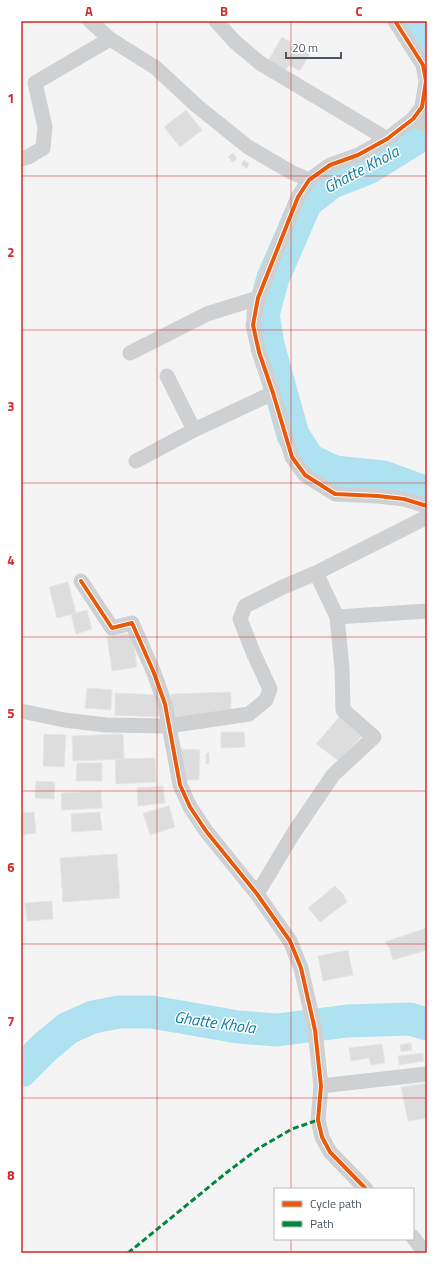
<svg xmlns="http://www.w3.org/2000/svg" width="448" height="1274" viewBox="0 0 448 1274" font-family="'Titillium Web',sans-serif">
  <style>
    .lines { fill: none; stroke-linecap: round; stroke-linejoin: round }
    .river { stroke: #aee2f0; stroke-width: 33 }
    .building { fill: #ddddde; stroke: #e5e6e7 }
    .minor { stroke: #ced0d2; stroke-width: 15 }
    .quiet { stroke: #00873e; stroke-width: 3; stroke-dasharray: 6 3; stroke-linecap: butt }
    .cycleway-casing { stroke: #fff; stroke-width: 6 }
    .cycleway { stroke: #e8590c; stroke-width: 4 }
    .grid { fill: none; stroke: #d62828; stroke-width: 1; stroke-opacity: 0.55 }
    .labels { text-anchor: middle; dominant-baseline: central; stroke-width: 3; stroke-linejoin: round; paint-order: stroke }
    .water-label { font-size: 16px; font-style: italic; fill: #0c7c9b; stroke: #fff }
    .neatline { fill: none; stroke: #d62828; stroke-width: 1.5 }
    .grid-label { font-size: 13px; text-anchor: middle; font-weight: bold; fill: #d62828 }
  </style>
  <rect width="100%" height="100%" fill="#f4f4f4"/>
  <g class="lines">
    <!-- river -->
    <g class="river">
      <polyline points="411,21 427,49"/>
      <polyline points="427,126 418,137 368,168 332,182 306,202 273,278 263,314 268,345 293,435 309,460 334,472 383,477 427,493"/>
      <polyline points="21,1071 45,1047 68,1028 93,1017 119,1012 152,1012 238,1027 277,1030 347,1021 410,1019 427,1024"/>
    </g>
  </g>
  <!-- building -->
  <g class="building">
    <polygon points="282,37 310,53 300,71 289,65 285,71 268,61"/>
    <polygon points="186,110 202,130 180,147 164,127"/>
    <polygon points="233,153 237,159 232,162 228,157"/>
    <polygon points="244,160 249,164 247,168 241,165"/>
    <polygon points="68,582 76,613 57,618 49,587"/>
    <polygon points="87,610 92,629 76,634 71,614"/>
    <polygon points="132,633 137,667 112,671 107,637"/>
    <polygon points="87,688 112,690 111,710 85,708"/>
    <polygon points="231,692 231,714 172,718 171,694"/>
    <polygon points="115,693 160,695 160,717 115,715"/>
    <polygon points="340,716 362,736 339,761 316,744"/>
    <polygon points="221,732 244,732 245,747 221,748"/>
    <polygon points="44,734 66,735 64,767 43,766"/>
    <polygon points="123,734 124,759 73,761 72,736"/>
    <polygon points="180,749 200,750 199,780 179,780"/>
    <polygon points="206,753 209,753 209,764 206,763"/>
    <polygon points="155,758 156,782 116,784 115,759"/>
    <polygon points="77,763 102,763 102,781 76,781"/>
    <polygon points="36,781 55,782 54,799 35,798"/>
    <polygon points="163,786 165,803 138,806 137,788"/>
    <polygon points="101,791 102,808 62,810 61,793"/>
    <polygon points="169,806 175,827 150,835 143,813"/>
    <polygon points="34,812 36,833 21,835 21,813"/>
    <polygon points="100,812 102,830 72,832 71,814"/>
    <polygon points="117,854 120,898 63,902 60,858"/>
    <polygon points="335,886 343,894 347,902 320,922 308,908"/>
    <polygon points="52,901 53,919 27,921 25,903"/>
    <polygon points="426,928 427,950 393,960 390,949 385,942"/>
    <polygon points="348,950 353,975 323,981 318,956"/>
    <polygon points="411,1043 412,1050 401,1052 400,1045"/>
    <polygon points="382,1044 385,1063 371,1065 369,1058 351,1061 349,1048"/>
    <polygon points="423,1053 424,1061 399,1065 398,1056"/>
    <polygon points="427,1083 427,1118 408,1121 401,1087"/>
  </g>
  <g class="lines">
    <!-- minor -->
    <g class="minor">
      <polyline points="90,21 110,39 156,68 197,106 248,147 291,172 309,180"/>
      <polyline points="216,21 235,42 260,63 387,139"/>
      <polyline points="395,21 423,65 426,81 422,107 413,119 387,139 358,155 330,165 309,180 298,197 258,298 253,325 259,352 273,393 292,457 305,475 335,494 378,496 404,499 427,506"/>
      <polyline points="413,119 427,125"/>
      <polyline points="21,159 28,157 43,148 45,127 35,83 110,39"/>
      <polyline points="130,353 207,314 258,298"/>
      <polyline points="167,376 194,430"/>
      <polyline points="136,461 194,430 273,393"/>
      <polyline points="81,581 112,628 132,623 154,673 165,704 180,785 190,807 206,831 257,894 290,941 301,968 315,1030 321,1086 318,1120 322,1137 330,1152 366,1189"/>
      <polyline points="337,617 427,611"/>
      <polyline points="21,711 64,720 106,725 168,726 249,714 266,700 270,689 253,652 240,619 245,606 283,587 316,573 427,517"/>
      <polyline points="257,894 293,834 333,775 374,737 343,710 342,668 337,617 316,573"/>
      <polyline points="321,1086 427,1074"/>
      <polyline points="413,1237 425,1253"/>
    </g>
    <!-- quiet -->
    <polyline class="quiet" points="128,1253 226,1173 259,1148 292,1129 318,1120"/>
    <!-- cycleway casing -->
    <g class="cycleway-casing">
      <g id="cycleway">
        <polyline points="395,21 423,65 426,81 422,107 413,119 387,139 358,155 330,165 309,180 298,197 258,298 253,325 259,352 273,393 292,457 305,475 335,494 378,496 404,499 427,506"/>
        <polyline points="81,581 112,628 132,623 154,673 165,704 180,785 190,807 206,831 257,894 290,941 301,968 315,1030 321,1086 318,1120 322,1137 330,1152 366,1189"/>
      </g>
    </g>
    <!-- cycleway -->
    <use href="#cycleway" class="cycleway"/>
  </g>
  <!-- grid -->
  <path class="grid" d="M157,21V1253M291,21V1189M21,176H427M21,330H427M21,483H427M21,637H427M21,791H427M21,944H427M21,1098H427M291,1239V1253"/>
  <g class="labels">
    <!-- water labels -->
    <g class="water-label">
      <text transform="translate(361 169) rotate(-28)">Ghatte Khola</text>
      <text transform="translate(215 1022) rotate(8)">Ghatte Khola</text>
    </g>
  </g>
  <!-- border -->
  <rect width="448" height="1274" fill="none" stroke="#ffffff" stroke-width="44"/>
  <!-- legend -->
  <rect x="274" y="1188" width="140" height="52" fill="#ffffff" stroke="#b7bbc0"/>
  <rect x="282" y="1201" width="20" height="6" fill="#e8590c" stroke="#b7bbc0"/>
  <text x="310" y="1208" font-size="12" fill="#4a5661">Cycle path</text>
  <rect x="282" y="1221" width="20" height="6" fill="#00873e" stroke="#b7bbc0"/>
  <text x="310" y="1228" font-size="12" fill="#4a5661">Path</text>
  <!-- scale -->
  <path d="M286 52v6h55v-6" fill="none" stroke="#4a5661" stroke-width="2"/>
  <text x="292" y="52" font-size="12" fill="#4a5661" stroke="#ffffff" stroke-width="3" paint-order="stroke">20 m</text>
  <rect x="22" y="22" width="404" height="1230" class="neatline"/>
  <g class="grid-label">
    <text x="89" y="16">A</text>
    <text x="224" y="16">B</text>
    <text x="359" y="16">C</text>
    <text x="11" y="103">1</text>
    <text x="11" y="257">2</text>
    <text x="11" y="411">3</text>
    <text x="11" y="565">4</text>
    <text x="11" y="718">5</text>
    <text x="11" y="872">6</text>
    <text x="11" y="1026">7</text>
    <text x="11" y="1180">8</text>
  </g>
</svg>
